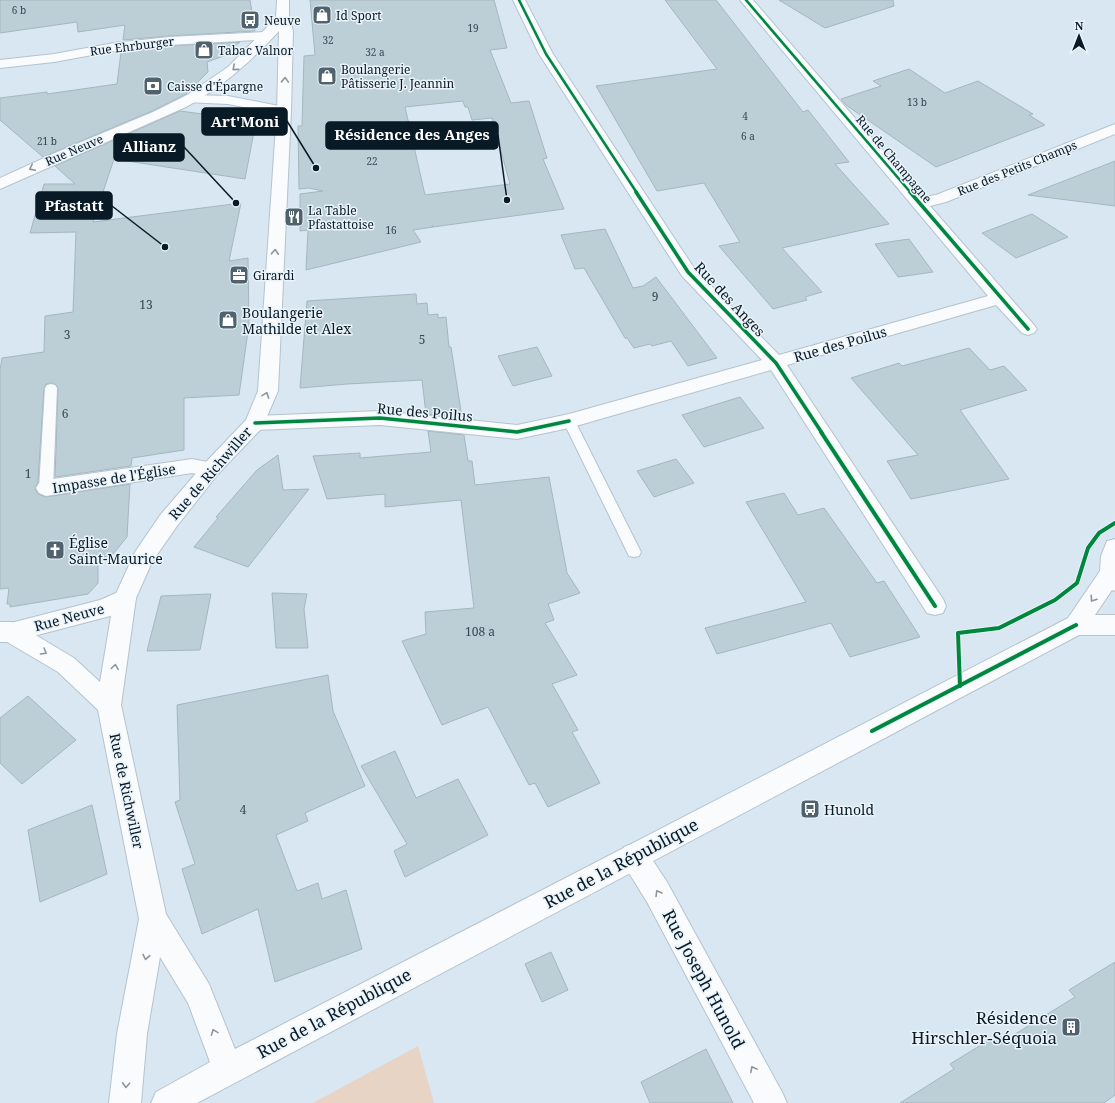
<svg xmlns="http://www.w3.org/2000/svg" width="1115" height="1103" viewBox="0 0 1115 1103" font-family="'Noto Serif',serif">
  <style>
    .green { fill: #e7d4c5 }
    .building { fill: #bccfd7; stroke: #a4b7bf; fill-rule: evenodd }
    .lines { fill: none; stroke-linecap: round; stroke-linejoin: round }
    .lane-casing { stroke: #b4c3ce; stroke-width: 2 }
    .street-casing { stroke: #b4c3ce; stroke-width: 2 }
    .secondary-casing { stroke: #b4c3ce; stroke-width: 2 }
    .lane { fill: #f9fbfd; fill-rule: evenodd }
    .street { fill: #f9fbfd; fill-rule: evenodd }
    .secondary { fill: #f9fbfd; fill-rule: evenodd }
    .cycleway-far2-casing { stroke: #eaf3fa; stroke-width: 4 }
    .cycleway-far1-casing { stroke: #eaf3fa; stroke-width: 5.5 }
    .cycleway-casing { stroke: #eaf3fa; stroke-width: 6 }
    .cycleway-far2 { stroke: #00873e; stroke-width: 2.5 }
    .cycleway-far1 { stroke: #00873e; stroke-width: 3.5 }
    .cycleway { stroke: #00873e; stroke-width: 4 }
    .oneway { stroke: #8c969c }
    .labels { text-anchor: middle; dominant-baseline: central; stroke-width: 3; stroke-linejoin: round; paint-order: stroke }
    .far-number-label { font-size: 10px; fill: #354852 }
    .far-poi-label { font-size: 12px; fill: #071a25; stroke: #eaf3fa; text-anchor: start }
    .far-street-label { font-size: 12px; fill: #071a25; stroke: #eaf3fa }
    .number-label { font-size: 12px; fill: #354852 }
    .street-label { font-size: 14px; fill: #071a25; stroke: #eaf3fa }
    .poi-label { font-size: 14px; fill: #071a25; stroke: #eaf3fa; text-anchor: start }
    .near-street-label { font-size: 17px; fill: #071a25; stroke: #eaf3fa }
    .near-poi-label { font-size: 17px; fill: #071a25; stroke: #eaf3fa; text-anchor: end }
    .leader { fill: none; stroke: #071a25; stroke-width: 1.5 }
    .callout-dot { fill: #071a25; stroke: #eaf3fa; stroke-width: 1.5 }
    .callout { fill: #071a25; stroke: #071a25; stroke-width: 1.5 }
    .callout-label { font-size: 15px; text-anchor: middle; font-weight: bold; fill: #fff }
  </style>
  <rect width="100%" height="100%" fill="#d8e7f2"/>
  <!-- green -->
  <polygon class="green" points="418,1046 434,1103 313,1103"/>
  <!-- building -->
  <g class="building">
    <polygon points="0,0 250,0 255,31 169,36 123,40 125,25 78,32 77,22 0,33"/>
    <path d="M310,0H494L507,48L490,50L511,103L529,101L547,158L543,159L564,209L433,227L432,225L433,227L413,230L421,242L306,270L308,230L300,231V194L323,191L309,188L299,189L298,126H302L304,56L315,55ZM463,101L465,107H468L472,120L492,118L510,184L425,195L405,107Z"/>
    <polygon points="665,0 716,0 803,112 808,110 849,162 835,164 889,224 782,248 822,292 805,297 807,300 773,309 719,246 740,242 704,183 657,191 596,86 717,69"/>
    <polygon points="779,0 893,0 894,6 825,28"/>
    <polygon points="240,42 231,49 229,54 207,62 208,72 186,94 152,111 43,157 0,120 0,98 47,92 47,94 117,84 121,52 169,46"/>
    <polygon points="909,69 945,93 978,81 1033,114 1029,115 1045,125 936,167 846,105 841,99 881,86 873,81"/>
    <polygon points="180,111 256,121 245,179 114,159 93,222 241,203 229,261 248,258 249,324 239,395 184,398 184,450 132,458 131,466 55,477 58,388 55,384 51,383 46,384 44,388 38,482 35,489 38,494 46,497 130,484 127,537 113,554 98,559 98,583 88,594 10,607 10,604 7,604 9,588 0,589 0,370 2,358 44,352 45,316 73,312 76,232 30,233 44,184 75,184 55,166"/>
    <polygon points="1115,161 1115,206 1028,195"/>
    <polygon points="1032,214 1068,237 1016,258 982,233"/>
    <polygon points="605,229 633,288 643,286 656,277 717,358 688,366 671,341 652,346 650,344 634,348 627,338 625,338 584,268 575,269 561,235"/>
    <polygon points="909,239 933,272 898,277 875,244"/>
    <polygon points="416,294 417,304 427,303 428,315 438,314 438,318 446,317 449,347 451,347 462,418 426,414 422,380 347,384 300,388 307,301"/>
    <polygon points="537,347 552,376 513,386 498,356"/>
    <polygon points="969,348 990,370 1004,366 1027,390 960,410 1009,479 911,499 887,461 918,455 851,378 899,363 902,366"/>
    <polygon points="740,397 764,428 704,447 682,415"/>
    <polygon points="428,431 464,435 468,461 472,461 475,485 549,477 567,573 580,593 548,604 554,620 545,623 577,675 552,684 578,730 572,732 600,783 548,807 535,783 529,785 488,707 442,725 402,641 426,634 425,612 474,608 461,500 385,507 385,494 327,499 313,456 360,453 360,458 431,452"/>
    <polygon points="278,455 283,490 309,489 248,567 194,547 218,518 216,517 257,470"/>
    <polygon points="676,459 694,483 654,497 637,471"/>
    <polygon points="784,493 798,515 824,508 877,583 884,581 920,637 850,657 831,623 717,654 705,628 806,602 746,502"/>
    <polygon points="272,593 307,594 304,609 308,648 276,648"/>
    <polygon points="211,594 200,650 147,651 161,596"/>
    <polygon points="328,675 333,711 365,786 305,813 308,821 276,835 297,891 318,883 322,899 346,890 362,949 275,982 258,909 202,934 182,869 195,864 175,802 180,800 177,705"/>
    <polygon points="28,696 76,740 22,784 0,763 0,718"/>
    <polygon points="395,751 416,798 458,779 488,835 405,877 394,851 407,844 361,766"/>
    <polygon points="92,805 107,874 40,902 28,830"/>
    <polygon points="551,952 568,990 542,1002 525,964"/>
    <polygon points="1115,962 1115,1095 1104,1103 900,1103 954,1069 950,1064 999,1034 1004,1041 1075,997 1069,990"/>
    <polygon points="706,1049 733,1103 650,1103 641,1082"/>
  </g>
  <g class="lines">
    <!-- lane casing -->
    <g class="lane-casing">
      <g id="lane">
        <polygon points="51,384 55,385 57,388 53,488 51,491 46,493 41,491 39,488 45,388 47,385"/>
        <polygon points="569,417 573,418 575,421 641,552 639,556 634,557 629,556 627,552 563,421 565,418"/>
      </g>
    </g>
    <!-- street casing -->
    <g class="street-casing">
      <g id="street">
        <polygon points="513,0 525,0 553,54 694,268 779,355 988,296 740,0 753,0 923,197 936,195 1115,124 1115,134 946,202 930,206 1034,325 1037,329 1034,333 1028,335 1022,333 996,305 787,365 943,599 946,606 943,613 935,615 927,613 771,370 569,428 517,439 380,425 255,430 248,428 245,423 248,418 255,416 380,411 517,425 569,414 762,360 682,276 539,54"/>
        <polygon points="266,32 271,33 273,36 271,39 169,45 114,51 54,62 0,68 0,60 54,54 114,43 169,37"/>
        <polygon points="190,95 228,96 284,107 289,108 291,111 289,114 284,115 228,104 185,102 183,99 185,96"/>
        <polygon points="192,459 218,464 221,469 218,474 211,477 192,473 46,496 39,493 36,488 39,483 46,480"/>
        <polygon points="125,589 133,592 136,598 133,604 114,615 11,642 3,639 0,633 3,625 100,600"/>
        <polygon points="634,843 644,847 667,882 782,1092 787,1103 754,1103 647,902 624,865 621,856 624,847"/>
      </g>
    </g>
    <!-- secondary casing -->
    <g class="secondary-casing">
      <path id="secondary" d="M277,0H289V15L293,31L291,111L278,391L262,428L218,474L177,526L152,562L136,598L121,705L166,914L209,984L235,1049L1068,618L1100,571L1101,556L1107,541L1115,539V591L1112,590L1095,615H1115V635H1079L197,1103H151L156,1092L210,1062L188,1003L160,957L147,1034L141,1103H109L117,1034L139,919L98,710L58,672L7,642H0V622H11L19,625L74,658L100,682L114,598L135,552L161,514L204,464L246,420L258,391L277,111L279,31C250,62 224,86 186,107L0,189V178L55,153L153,112L187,95L228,67L276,18Z"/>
    </g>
    <!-- lane -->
    <use href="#lane" class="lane"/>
    <!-- street -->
    <use href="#street" class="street"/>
    <!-- secondary -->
    <use href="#secondary" class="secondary"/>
    <!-- cycleway-far2 casing -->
    <g class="cycleway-far2-casing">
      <g id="cycleway-far2">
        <polyline points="519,0 546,54 637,193"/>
        <polyline points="746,0 911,193"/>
      </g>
    </g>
    <!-- cycleway-far1 casing -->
    <g class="cycleway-far1-casing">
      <g id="cycleway-far1">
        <polyline points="636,192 688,272 776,363 822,433"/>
        <polyline points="910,192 1028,329"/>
        <polyline points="255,423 380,418 517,432 569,421"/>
      </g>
    </g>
    <!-- cycleway casing -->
    <g class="cycleway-casing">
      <g id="cycleway">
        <polyline points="821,432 935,606"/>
        <polyline points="960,686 958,633 999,628 1055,600 1077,583 1088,548 1099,533 1115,523"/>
        <polyline points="872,731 1076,625"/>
      </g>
    </g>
    <!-- cycleway-far2 -->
    <use href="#cycleway-far2" class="cycleway-far2"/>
    <!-- cycleway-far1 -->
    <use href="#cycleway-far1" class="cycleway-far1"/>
    <!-- cycleway -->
    <use href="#cycleway" class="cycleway"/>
  </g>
  <!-- one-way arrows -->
  <defs><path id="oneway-chevron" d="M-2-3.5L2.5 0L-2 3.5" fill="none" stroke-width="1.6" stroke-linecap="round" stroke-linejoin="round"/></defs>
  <g class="oneway">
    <use href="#oneway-chevron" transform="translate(235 68) rotate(139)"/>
    <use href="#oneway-chevron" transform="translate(285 80) rotate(-88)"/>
    <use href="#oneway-chevron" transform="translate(32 168) rotate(154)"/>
    <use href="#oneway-chevron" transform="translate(275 252) rotate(-87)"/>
    <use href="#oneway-chevron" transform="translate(266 395) rotate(-70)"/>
    <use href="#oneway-chevron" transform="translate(1093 599) rotate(124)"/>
    <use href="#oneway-chevron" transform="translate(44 652) rotate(31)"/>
    <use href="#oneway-chevron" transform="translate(115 667) rotate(-82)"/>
    <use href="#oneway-chevron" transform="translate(658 893) rotate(-121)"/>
    <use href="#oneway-chevron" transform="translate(146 957) rotate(101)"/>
    <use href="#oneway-chevron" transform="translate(214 1032) rotate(-111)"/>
    <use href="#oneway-chevron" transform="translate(753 1069) rotate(-118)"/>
    <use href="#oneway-chevron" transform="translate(126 1085) rotate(93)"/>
  </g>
  <!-- icons -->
  <defs>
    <g id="shop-square" transform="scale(1)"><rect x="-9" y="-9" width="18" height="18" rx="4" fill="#50626d" stroke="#eaf3fa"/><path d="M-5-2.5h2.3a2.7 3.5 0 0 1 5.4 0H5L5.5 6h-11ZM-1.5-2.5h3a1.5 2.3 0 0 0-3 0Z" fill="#fff"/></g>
    <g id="bus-square" transform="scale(1)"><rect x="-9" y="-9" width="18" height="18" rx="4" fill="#50626d" stroke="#eaf3fa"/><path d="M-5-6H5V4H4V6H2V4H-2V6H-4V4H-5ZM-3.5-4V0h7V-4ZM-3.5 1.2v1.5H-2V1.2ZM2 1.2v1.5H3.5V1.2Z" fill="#fff"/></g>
    <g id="bank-square" transform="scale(1)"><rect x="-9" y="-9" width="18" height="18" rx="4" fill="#50626d" stroke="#eaf3fa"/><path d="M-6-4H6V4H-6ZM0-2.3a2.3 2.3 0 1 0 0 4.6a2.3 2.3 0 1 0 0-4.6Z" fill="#fff"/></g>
    <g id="restaurant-square" transform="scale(1)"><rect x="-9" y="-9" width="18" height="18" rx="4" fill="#50626d" stroke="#eaf3fa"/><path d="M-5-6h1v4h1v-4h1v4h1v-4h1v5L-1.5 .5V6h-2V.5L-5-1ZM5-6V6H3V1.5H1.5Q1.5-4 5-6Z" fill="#fff"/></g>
    <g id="office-square" transform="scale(1)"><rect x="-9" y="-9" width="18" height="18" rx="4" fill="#50626d" stroke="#eaf3fa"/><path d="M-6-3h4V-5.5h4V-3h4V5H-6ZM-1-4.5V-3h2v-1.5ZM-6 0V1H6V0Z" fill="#fff"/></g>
    <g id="church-square" transform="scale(1)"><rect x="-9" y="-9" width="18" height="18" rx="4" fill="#50626d" stroke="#eaf3fa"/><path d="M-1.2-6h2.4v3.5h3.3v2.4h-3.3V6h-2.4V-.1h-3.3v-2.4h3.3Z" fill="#fff"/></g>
    <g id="building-square" transform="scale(1)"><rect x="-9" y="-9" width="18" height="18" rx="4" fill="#50626d" stroke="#eaf3fa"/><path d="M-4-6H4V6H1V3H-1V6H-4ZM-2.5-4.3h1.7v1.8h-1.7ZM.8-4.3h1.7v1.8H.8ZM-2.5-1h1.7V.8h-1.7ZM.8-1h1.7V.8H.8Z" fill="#fff"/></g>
  </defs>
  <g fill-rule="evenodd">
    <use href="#shop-square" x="322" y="15"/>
    <use href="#bus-square" x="250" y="20"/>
    <use href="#shop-square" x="204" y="50"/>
    <use href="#shop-square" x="327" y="76"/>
    <use href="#bank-square" x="153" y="86"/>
    <use href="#restaurant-square" x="294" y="217"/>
    <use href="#office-square" x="239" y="275"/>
    <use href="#shop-square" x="228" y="320"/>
    <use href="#church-square" x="55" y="550"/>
    <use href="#bus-square" x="810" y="809"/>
    <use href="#building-square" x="1071" y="1027"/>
  </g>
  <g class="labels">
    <!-- far-number labels -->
    <g class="far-number-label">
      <text x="19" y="10">6 b</text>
      <text x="473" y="28">19</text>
      <text x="328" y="40">32</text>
      <text x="375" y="52">32 a</text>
      <text x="917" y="102">13 b</text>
      <text x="745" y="116">4</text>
      <text x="748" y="136">6 a</text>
      <text x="47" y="141">21 b</text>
      <text x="372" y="161">22</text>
      <text x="391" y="230">16</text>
    </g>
    <!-- far-poi labels -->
    <g class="far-poi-label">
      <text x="336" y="15">Id Sport</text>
      <text x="264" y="20">Neuve</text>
      <text x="218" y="50">Tabac Valnor</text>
      <text x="341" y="69">Boulangerie<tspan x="341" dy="14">Pâtisserie J. Jeannin</tspan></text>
      <text x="167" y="86">Caisse d'Épargne</text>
      <text x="308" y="210">La Table<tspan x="308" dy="14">Pfastattoise</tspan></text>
      <text x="253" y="275">Girardi</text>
    </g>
    <!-- far-street labels -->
    <g class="far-street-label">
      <text transform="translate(132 46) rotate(-7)">Rue Ehrburger</text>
      <text transform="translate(74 150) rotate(-23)">Rue Neuve</text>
      <text transform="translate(894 159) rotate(50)">Rue de Champagne</text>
      <text transform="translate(1017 168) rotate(-22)">Rue des Petits Champs</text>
    </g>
    <!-- number labels -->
    <g class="number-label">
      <text x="655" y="296">9</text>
      <text x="146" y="304">13</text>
      <text x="67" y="334">3</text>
      <text x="422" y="339">5</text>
      <text x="65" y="413">6</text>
      <text x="28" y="473">1</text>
      <text x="480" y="631">108 a</text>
      <text x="243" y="809">4</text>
    </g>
    <!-- street labels -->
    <g class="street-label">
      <text transform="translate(730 299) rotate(47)">Rue des Anges</text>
      <text transform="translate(840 344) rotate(-16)">Rue des Poilus</text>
      <text transform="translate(425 412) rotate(5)">Rue des Poilus</text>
      <text transform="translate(210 473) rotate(-49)">Rue de Richwiller</text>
      <text transform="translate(114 478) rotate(-9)">Impasse de l'Église</text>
      <text transform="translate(69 617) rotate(-15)">Rue Neuve</text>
      <text transform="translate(127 791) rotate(78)">Rue de Richwiller</text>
    </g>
    <!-- poi labels -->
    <g class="poi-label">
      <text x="242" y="312">Boulangerie<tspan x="242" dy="16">Mathilde et Alex</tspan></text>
      <text x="69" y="542">Église<tspan x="69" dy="16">Saint-Maurice</tspan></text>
      <text x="824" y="809">Hunold</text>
    </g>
    <!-- near-street labels -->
    <g class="near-street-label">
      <text transform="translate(621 863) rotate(-28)">Rue de la République</text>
      <text transform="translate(704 979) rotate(62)">Rue Joseph Hunold</text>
      <text transform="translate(334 1013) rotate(-28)">Rue de la République</text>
    </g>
    <!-- near-poi labels -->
    <g class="near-poi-label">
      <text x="1057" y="1017">Résidence<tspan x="1057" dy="20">Hirschler-Séquoia</tspan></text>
    </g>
  </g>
  <!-- callouts -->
  <path class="leader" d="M316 168L287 121M507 200L498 135M236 203L184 147M165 247L112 206"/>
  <g class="callout-dot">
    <circle cx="316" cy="168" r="4"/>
    <circle cx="507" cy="200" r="4"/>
    <circle cx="236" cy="203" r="4"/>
    <circle cx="165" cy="247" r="4"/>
  </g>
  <g class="callout">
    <rect x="202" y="108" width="85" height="27" rx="4"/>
    <rect x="326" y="122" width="172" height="27" rx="4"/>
    <rect x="114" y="134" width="70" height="27" rx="4"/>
    <rect x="36" y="192" width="76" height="27" rx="4"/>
  </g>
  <g class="callout-label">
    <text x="245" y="127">Art'Moni</text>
    <text x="412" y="140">Résidence des Anges</text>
    <text x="149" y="152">Allianz</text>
    <text x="74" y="211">Pfastatt</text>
  </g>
  <!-- north arrow -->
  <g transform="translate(1079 36)" stroke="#eaf3fa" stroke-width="3" paint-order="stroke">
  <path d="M0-3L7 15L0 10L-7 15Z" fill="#071a25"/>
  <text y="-6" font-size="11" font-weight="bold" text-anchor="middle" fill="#071a25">N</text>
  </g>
</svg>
